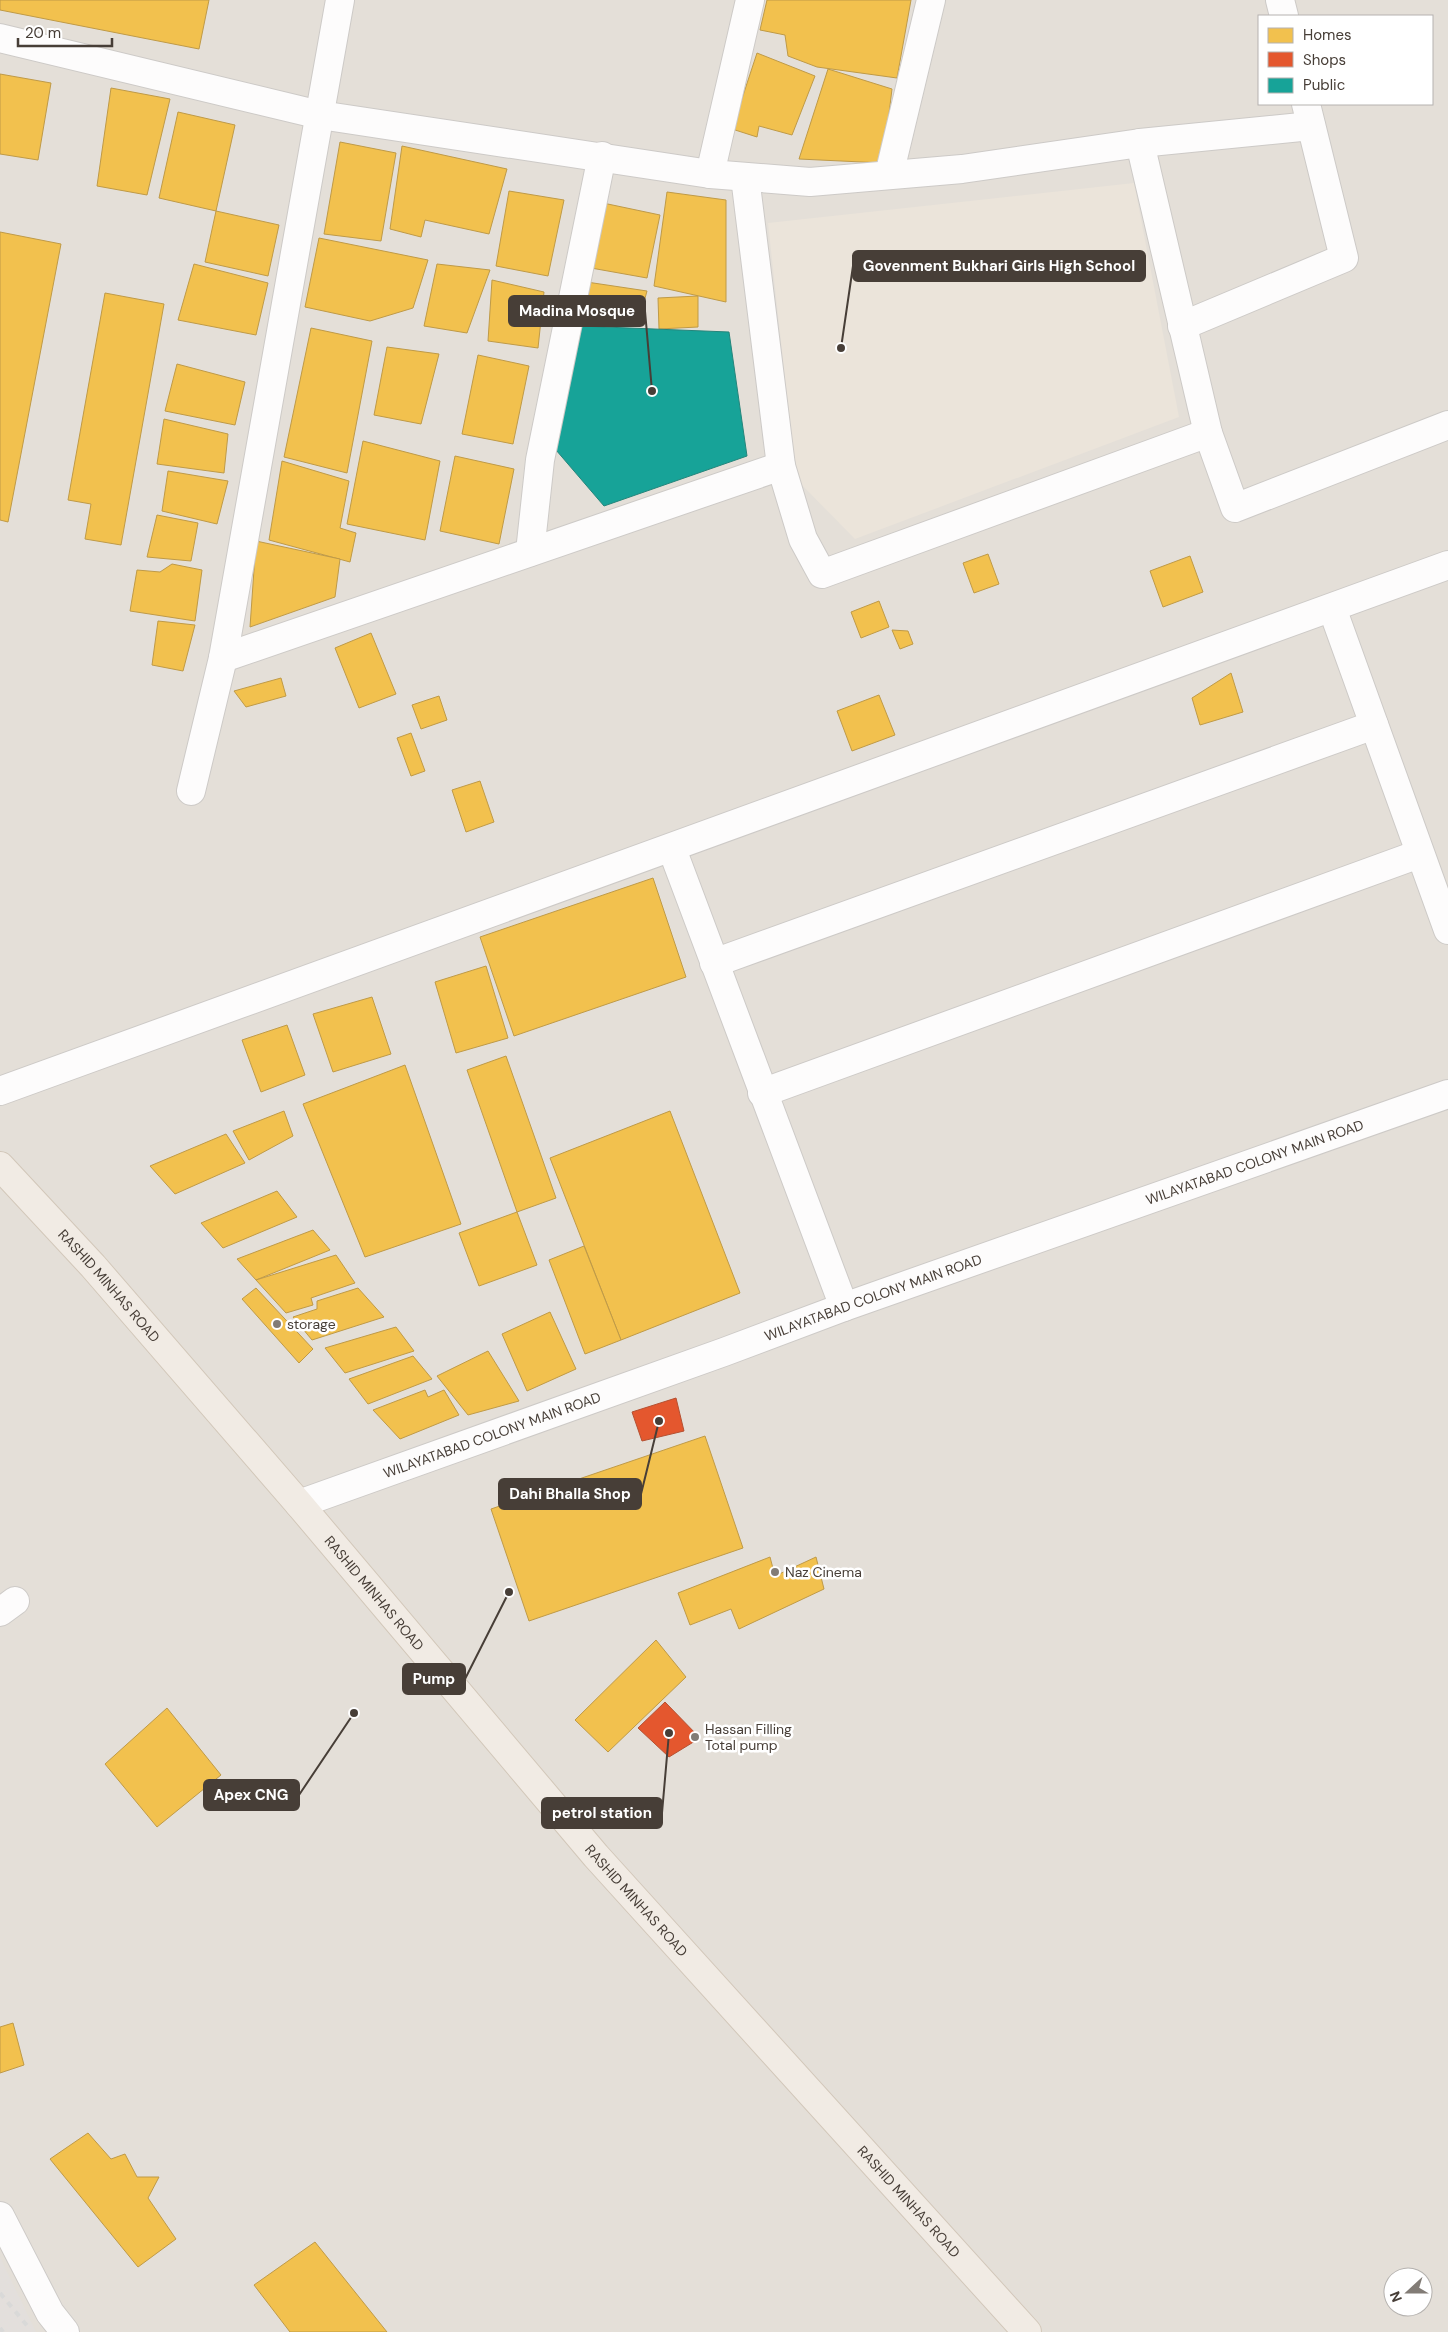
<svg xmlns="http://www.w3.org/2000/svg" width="1448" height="2332" viewBox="0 0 1448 2332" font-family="'DM Sans',sans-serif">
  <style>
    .residential { fill: #e4dfd8; fill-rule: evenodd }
    .industrial { fill: #e3dfdc }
    .education { fill: #ebe4da }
    .homes { fill: #f2c14e; stroke: #bf9a47 }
    .shops { fill: #e4572e; stroke: #b55031 }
    .public { fill: #17a398; stroke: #25857b }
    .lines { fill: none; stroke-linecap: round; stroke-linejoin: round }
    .minor-casing { stroke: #cdcac7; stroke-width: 30 }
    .tertiary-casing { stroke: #cdcac7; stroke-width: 30 }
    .primary-casing { stroke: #d2c7b9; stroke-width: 30 }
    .minor { stroke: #fdfcfc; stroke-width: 28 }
    .tertiary { stroke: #fdfcfc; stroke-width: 28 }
    .primary { stroke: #f1ebe4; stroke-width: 28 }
    .rail { stroke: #d9d9d8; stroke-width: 4; stroke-dasharray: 6 6; stroke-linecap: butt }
    .poi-dot { fill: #827c76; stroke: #fff; stroke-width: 2 }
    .labels { text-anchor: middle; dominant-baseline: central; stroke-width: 5; stroke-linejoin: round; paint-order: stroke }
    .street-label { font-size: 14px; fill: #473e37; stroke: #fff }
    .poi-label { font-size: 14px; fill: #473e37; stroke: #fff; text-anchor: start }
    .leader { fill: none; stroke: #473e37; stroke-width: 2 }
    .callout-dot { fill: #473e37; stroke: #fff; stroke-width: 2 }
    .callout { fill: #473e37; stroke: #473e37; stroke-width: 2 }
    .callout-label { font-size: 15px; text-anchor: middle; font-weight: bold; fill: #fff }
  </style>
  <rect width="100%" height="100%" fill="#f0eeeb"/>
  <!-- residential -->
  <path class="residential" d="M0,0H1448V2332H0ZM1259,16H1432V104H1259ZM1393,2277H1423V2307H1393Z"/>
  <!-- industrial -->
  <polygon class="industrial" points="0,2257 36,2332 0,2332"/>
  <!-- education -->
  <polygon class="education" points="1134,183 1179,417 855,539 796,479 768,223"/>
  <!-- homes -->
  <g class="homes">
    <polygon points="0,0 209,0 199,49 0,10"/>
    <polygon points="767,0 911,0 897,78 817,67 788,56 785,35 760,30"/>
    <polygon points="757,53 815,76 792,135 759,126 757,137 732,129"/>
    <polygon points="828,69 892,89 883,163 799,159"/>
    <polygon points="0,74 51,83 38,160 0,154"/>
    <polygon points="111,88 170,99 147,195 97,186"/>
    <polygon points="178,112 235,125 216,211 159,198"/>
    <polygon points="340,142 396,153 381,241 324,234"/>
    <polygon points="402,146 507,169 489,234 425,220 421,237 390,229"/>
    <polygon points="509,191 564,200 548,276 496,266"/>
    <polygon points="667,192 726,200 726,302 654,286"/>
    <polygon points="603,203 660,215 647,278 591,268"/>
    <polygon points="216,211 279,225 268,276 205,262"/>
    <polygon points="0,232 61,244 8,522 0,520"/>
    <polygon points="319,238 428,260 413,308 370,321 305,307"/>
    <polygon points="194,264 268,283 256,335 178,320"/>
    <polygon points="437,264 490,270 467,333 424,326"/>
    <polygon points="492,280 544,292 538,348 488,341"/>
    <polygon points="580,281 647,291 638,324 576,317"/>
    <polygon points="105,293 164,304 121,545 85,539 91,504 68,500"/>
    <polygon points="698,296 698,327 659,329 658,298"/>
    <polygon points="311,328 372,341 347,473 284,457"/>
    <polygon points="387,347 439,354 421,424 374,415"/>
    <polygon points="478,355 529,366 513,444 462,434"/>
    <polygon points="177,364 245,382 235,425 165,411"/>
    <polygon points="164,419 228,434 224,473 157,464"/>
    <polygon points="363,441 440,461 425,540 347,524"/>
    <polygon points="455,456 514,469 499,544 440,531"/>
    <polygon points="282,461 349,481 340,528 356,533 350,562 269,540"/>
    <polygon points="168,471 228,481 217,524 162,511"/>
    <polygon points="157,515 198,523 191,561 147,557"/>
    <polygon points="256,541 340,559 335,597 250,627"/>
    <polygon points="988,554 999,584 974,593 963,563"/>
    <polygon points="1190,556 1203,592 1163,607 1150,571"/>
    <polygon points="172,564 202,570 195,621 130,611 137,570 160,572"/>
    <polygon points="879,601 889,627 861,638 851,612"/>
    <polygon points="158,621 195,625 183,671 152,665"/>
    <polygon points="892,630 908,631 913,644 900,649"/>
    <polygon points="371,633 396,694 359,708 335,648"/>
    <polygon points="1231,673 1243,712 1200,725 1192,698"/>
    <polygon points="281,678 286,696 246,707 234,691"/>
    <polygon points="879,695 895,735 852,751 837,711"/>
    <polygon points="439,696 447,720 421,729 412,705"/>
    <polygon points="411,733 425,771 411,776 397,738"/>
    <polygon points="480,781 494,822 466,832 452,790"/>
    <polygon points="653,878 686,977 514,1036 480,937"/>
    <polygon points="486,966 508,1038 456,1053 435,982"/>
    <polygon points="372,997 391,1054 333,1072 313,1014"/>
    <polygon points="287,1025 305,1075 261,1092 242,1040"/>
    <polygon points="506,1056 556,1198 517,1212 467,1070"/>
    <polygon points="405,1065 461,1224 365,1257 303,1104"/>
    <polygon points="284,1111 293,1136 249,1160 233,1131"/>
    <polygon points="670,1111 740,1293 621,1340 550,1158"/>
    <polygon points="226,1134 245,1163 175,1194 150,1166"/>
    <polygon points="277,1191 297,1217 223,1248 201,1223"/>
    <polygon points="517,1212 537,1265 479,1286 459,1233"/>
    <polygon points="313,1230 330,1250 256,1280 237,1259"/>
    <polygon points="584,1246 621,1340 585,1354 549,1260"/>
    <polygon points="336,1255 355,1283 311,1298 313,1305 286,1313 256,1280"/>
    <polygon points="256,1288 313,1349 299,1363 242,1299"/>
    <polygon points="358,1288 384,1317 312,1340 293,1317 317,1309 317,1301"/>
    <polygon points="550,1312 576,1369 527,1391 502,1334"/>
    <polygon points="396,1327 414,1351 345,1373 325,1348"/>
    <polygon points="488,1351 519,1401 468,1415 437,1376"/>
    <polygon points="413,1356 432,1379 368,1404 349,1379"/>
    <polygon points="425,1390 428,1397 444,1390 459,1415 400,1439 373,1410"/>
    <polygon points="705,1436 743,1548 529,1621 491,1509"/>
    <polygon points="770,1557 775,1576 816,1557 824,1589 739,1629 731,1609 690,1625 678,1593"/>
    <polygon points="656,1640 686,1677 608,1752 575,1720"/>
    <polygon points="167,1708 221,1775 157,1827 105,1764"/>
    <polygon points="13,2023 24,2065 0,2073 0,2027"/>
    <polygon points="88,2133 111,2159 125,2154 137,2177 159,2177 148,2198 176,2239 138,2267 50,2159"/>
    <polygon points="315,2242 387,2332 290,2332 254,2285"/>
  </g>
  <!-- shops -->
  <g class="shops">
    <polygon points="676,1398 684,1431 642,1441 632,1412"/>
    <polygon points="665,1702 700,1738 669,1757 638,1728"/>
  </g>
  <!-- public -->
  <polygon class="public" points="579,326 729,332 747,456 604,506 556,450"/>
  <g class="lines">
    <!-- minor casing -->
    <g class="minor-casing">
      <g id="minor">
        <polyline points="1280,0 1284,16"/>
        <polyline points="0,38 320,115 710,174 810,182 962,169 1140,143 1311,126"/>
        <polyline points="1140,143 1208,433 1235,508 1448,425"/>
        <polyline points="710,174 750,0"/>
        <polyline points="889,175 931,0"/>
        <polyline points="745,177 781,466 803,539 822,574 1208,433"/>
        <polyline points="1182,326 1344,258 1306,104"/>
        <polyline points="530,552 540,460 602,156"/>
        <polyline points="1332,608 1448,930"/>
        <polyline points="223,658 781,466"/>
        <polyline points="191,791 223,658 340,0"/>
        <polyline points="672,849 844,1307"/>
        <polyline points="714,963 1374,725"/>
        <polyline points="0,1091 1448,565"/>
        <polyline points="762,1093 1419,854"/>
        <polyline points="0,1612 15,1601"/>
        <polyline points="0,2216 50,2313 65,2332"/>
      </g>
    </g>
    <!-- tertiary casing -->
    <g class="tertiary-casing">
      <g id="tertiary">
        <path id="s1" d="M299,1504L724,1352L844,1307L1448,1094"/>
      </g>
    </g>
    <!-- primary casing -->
    <g class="primary-casing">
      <g id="primary">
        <path id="s2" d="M0,1166L93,1266L299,1504L596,1856L1027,2332"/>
      </g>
    </g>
    <!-- minor -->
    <use href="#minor" class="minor"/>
    <!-- tertiary -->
    <use href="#tertiary" class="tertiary"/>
    <!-- primary -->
    <use href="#primary" class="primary"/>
    <!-- rail -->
    <g class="rail">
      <polyline points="0,2293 29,2328"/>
      <polyline points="0,2328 3,2332"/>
    </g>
  </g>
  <!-- markers -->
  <g class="poi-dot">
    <circle cx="277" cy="1324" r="5"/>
    <circle cx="775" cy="1572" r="5"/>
    <circle cx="695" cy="1737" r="5"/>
  </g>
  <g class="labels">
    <!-- street labels -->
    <g class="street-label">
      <text stroke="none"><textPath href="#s1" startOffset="1015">WILAYATABAD COLONY MAIN ROAD</textPath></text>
      <text stroke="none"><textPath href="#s2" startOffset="162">RASHID MINHAS ROAD</textPath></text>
      <text stroke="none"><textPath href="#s1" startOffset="610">WILAYATABAD COLONY MAIN ROAD</textPath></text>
      <text stroke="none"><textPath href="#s1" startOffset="205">WILAYATABAD COLONY MAIN ROAD</textPath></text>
      <text stroke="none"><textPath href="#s2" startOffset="568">RASHID MINHAS ROAD</textPath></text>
      <text stroke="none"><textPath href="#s2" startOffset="972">RASHID MINHAS ROAD</textPath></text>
      <text stroke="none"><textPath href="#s2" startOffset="1378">RASHID MINHAS ROAD</textPath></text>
    </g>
    <!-- poi labels -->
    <g class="poi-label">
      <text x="287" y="1324">storage</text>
      <text x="785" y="1572">Naz Cinema</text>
      <text x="705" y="1729">Hassan Filling<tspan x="705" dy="16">Total pump</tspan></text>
    </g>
  </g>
  <!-- callouts -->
  <path class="leader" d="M841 348L853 266M652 391L645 311M659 1421L641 1494M509 1592L465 1679M354 1713L299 1795M669 1733L662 1813"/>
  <g class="callout-dot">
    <circle cx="841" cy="348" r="5"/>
    <circle cx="652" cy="391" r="5"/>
    <circle cx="659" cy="1421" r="5"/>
    <circle cx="509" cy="1592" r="5"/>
    <circle cx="354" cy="1713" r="5"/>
    <circle cx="669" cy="1733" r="5"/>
  </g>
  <g class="callout">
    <rect x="853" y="251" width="292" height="30" rx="5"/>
    <rect x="509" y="296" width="136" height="30" rx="5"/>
    <rect x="499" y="1479" width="142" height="30" rx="5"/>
    <rect x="403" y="1664" width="62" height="30" rx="5"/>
    <rect x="204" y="1780" width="95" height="30" rx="5"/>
    <rect x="542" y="1798" width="120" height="30" rx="5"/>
  </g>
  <g class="callout-label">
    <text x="999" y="271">Govenment Bukhari Girls High School</text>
    <text x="577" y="316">Madina Mosque</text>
    <text x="570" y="1499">Dahi Bhalla Shop</text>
    <text x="434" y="1684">Pump</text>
    <text x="251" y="1800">Apex CNG</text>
    <text x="602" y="1818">petrol station</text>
  </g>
  <!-- legend -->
  <rect x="1258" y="15" width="175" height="90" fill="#ffffff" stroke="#b5b2af"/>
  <rect x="1268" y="28" width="25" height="15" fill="#f2c14e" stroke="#b5b2af"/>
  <text x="1303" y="40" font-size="15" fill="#473e37">Homes</text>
  <rect x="1268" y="52" width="25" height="15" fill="#e4572e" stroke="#b5b2af"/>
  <text x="1303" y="65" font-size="15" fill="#473e37">Shops</text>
  <rect x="1268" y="78" width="25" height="15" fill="#17a398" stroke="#b5b2af"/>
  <text x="1303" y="90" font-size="15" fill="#473e37">Public</text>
  <!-- north arrow -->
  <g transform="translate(1408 2292) rotate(249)"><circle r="24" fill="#ffffff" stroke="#b5b2af"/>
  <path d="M0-4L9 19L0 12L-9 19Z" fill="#827c76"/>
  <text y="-8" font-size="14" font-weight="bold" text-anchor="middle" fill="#473e37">N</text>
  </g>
  <!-- scale -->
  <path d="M18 38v8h94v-8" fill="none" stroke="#473e37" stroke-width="2.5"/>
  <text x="25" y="38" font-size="15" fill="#473e37" stroke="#ffffff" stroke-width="4" paint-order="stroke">20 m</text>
</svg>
